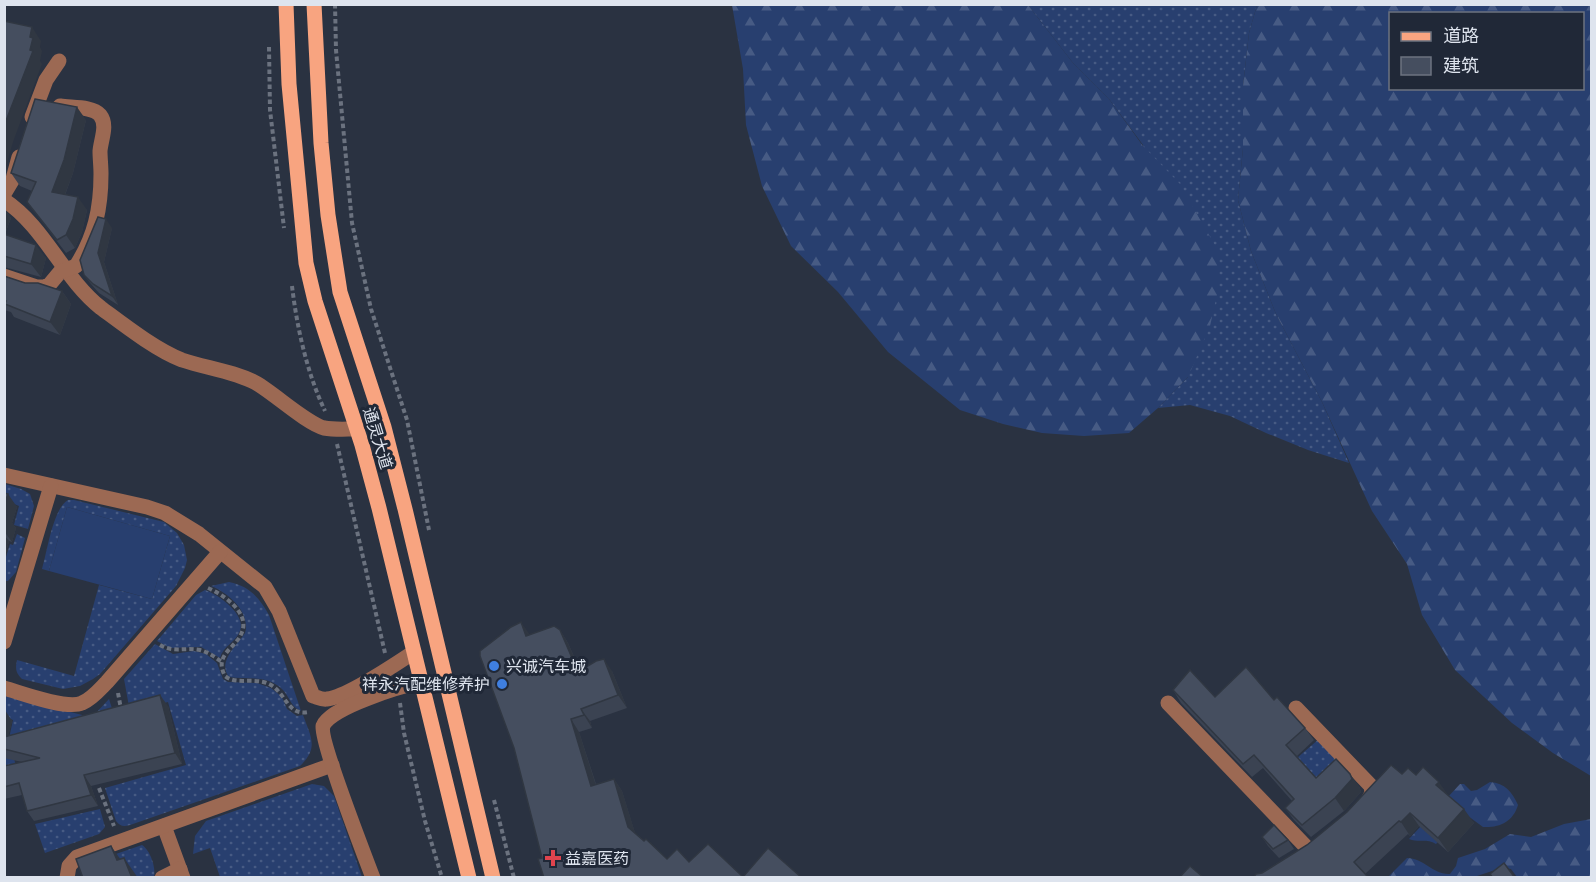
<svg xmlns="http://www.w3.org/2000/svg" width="1596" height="882" viewBox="0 0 1596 882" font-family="Inter,'Noto Sans SC',sans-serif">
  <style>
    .grass { fill: url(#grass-dots) }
    .forest { fill: url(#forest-firs); fill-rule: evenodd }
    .pitch { fill: #283f6f }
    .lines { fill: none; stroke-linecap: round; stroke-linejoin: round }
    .path { stroke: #6b727f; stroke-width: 4; stroke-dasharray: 4.5 3; stroke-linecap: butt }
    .minor { stroke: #9c6953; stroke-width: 15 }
    .major { stroke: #f8a480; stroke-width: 15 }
    .wall { fill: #3b4352 }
    .shaded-wall { fill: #303742 }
    .building { fill: #454e5f; stroke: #303742; stroke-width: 1.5 }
    .shop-dot { fill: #3f7fe0; stroke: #202837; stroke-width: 2 }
    .health-dot { fill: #e0444e; stroke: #202837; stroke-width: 2 }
    .labels { text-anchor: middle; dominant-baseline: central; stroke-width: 6; stroke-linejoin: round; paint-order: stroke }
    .street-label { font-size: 16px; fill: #dee4ee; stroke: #202837 }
    .poi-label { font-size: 16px; fill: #dee4ee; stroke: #202837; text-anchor: start }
  </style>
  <defs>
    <pattern id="grass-dots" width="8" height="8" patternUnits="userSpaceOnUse" patternTransform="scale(1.5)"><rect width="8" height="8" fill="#283f6f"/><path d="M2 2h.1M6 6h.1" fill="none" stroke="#475b84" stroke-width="1.8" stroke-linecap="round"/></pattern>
    <pattern id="forest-firs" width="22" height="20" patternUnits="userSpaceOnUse" patternTransform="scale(1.5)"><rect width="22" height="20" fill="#283f6f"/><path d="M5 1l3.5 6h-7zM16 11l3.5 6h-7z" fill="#475b84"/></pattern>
  </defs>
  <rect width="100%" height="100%" fill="#2a3241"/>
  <!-- grass -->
  <g class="grass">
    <polygon points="1028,5 1257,5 1249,33 1243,86 1243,148 1238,200 1251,251 1276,314 1322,402 1349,463 1308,450 1266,433 1230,416 1190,405 1158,408 1188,377 1143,145 1109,99 1073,63"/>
    <polygon points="5,484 21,489 30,494 34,506 28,529 14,525 19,506 5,500"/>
    <path d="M68,500H74L164,522L177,533L184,545L187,560L185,568L176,586L100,674L93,679L80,686L63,689L22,679C16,673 15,669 17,660L74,676L99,585L152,599L170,536L67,507L49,571L42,569C47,553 53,508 68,500Z"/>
    <polygon points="17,534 25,538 16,572 8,581 5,581 5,557 6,557 10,544 13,545"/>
    <path d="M229,582C249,586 259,597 269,615L301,711C291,707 290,698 283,690C268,674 247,680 229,677C217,662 237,645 245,633C251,613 229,593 211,586Z"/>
    <path d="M205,590C218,594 247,615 240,631C236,642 223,646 220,658L201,647L170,648L157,641L196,595Z"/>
    <path d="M155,644L173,654L194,651L206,654L217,663L223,679L228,682L257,683L271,688L282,697L287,709L297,716L303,715C311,737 319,748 300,766L130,825C123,827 120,826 116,821L105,788L186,765L168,702L130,712L124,679Z"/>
    <polygon points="4,695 86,716 95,714 109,699 115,718 11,748 18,773 5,776 5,757 13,720 5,717"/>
    <polygon points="1319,739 1345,767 1325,787 1297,758"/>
    <polygon points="312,784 324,786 334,796 362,877 220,877 210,848 193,854 195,836 206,821"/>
    <polygon points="100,809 105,827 99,834 45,853 35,824"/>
    <path d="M142,845C150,850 156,867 154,877H133L113,855Z"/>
  </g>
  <!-- forest -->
  <g class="forest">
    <polygon points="732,5 1028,5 1073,63 1109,99 1143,146 1180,184 1217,249 1219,286 1210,326 1188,377 1158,408 1129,433 1084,436 1042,433 1003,424 960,410 888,352 838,292 791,246 762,186 746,125 743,69"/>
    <path d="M1257,5H1591V776L1553,753L1512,723L1455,670L1422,615L1407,564L1372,511L1322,402L1276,314L1251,251L1238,200L1243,148V86L1249,33ZM1390,14H1582V88H1390Z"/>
    <path d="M1490,782C1505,783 1512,792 1518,805C1513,822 1499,828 1483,827L1464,813L1436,844C1427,838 1419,843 1409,839L1460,784H1464L1471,791L1477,790Z"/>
    <path d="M1591,819V877H1517L1511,869L1501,868L1474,877L1387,878L1407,858C1424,858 1433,875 1450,874L1456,866L1458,858L1485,849L1510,834L1531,837L1564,824Z"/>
  </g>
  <!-- pitch -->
  <polygon class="pitch" points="67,507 170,536 152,599 49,571"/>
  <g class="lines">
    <!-- path -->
    <g class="path">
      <polyline points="335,4 336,50 352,223 371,309 407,420 429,530"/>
      <polyline points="269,47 270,110 284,228"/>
      <path d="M292,286C297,328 307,373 325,411"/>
      <polyline points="337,444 385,653"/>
      <path d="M208,588C222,594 250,612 242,632C237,648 213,654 225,676C237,686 255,676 271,685C286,694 288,716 308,712"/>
      <path d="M160,645C174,653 185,647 200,650C208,652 215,657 222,662"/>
      <polyline points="118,693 121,709"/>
      <polyline points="400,703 404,733 425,821 442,878"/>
      <polyline points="99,788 114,826"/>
      <polyline points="494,800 514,878"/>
    </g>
    <!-- minor -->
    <g class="minor">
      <polyline points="32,117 46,80 59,61"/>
      <polyline points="4,194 13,179 19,157"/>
      <path d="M4,200C45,227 63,278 101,308C124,325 156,350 182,360C206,368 234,371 256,383C275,394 306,423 324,428C335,430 346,429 356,429"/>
      <path d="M4,276L37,287H45L50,284L60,272L76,266C95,237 101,208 101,174C101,166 100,158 100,151C101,139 108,125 100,115C92,106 71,108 60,106"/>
      <path d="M4,475L147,507L165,513L199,534L265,587L279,611L313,696C317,697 322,700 327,699C347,697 396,664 414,652"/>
      <polyline points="4,642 51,486"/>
      <path d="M4,688C22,693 66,710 82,703C92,699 100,689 107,682L220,552"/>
      <polyline points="1168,703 1310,851"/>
      <polyline points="1296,708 1371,786 1372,793 1366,804"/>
      <polyline points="164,826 183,878"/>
      <polyline points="67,878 69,866 77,857 332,765"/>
      <polyline points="162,878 180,869"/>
      <path d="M373,878C365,857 319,738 323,726C330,707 402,686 421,682"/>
    </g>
    <!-- major -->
    <g class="major">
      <polyline points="286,4 289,84 306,263 315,301 362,445 379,508 469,878"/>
      <polyline points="314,4 321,143 328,215 340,292 384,427 405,509 493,878"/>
    </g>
  </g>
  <!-- wall -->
  <g class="wall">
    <polygon points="86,120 73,173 65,195 87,210 82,232 75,248 66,253 27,202 32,191 20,186 11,173"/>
    <polygon points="4,208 11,218 5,234 46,258 41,277 4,267"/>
    <polygon points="112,228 104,262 118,305 99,293 91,284 84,275"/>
    <polygon points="4,276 25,283 62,291 71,304 60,335 14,317 11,312 4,310"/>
    <polygon points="4,493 17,507 12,523 16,528 12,542 9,541 5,556"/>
    <polygon points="560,630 568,643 580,670 612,671 627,708 590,721 592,728 579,732 596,784 614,779 622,791 635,833 667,859 689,862 743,877 802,878 544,878 529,635"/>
    <polygon points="1173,690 1215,697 1274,700 1305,728 1314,740 1297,756 1316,778 1359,786 1361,792 1344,811 1311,837 1294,820 1285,808 1292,801 1263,768 1252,777 1181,703"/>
    <polygon points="168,706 182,764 91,786 98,806 34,821 27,811 22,795 4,799 4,766 22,762 4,758 4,710 12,721 8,736"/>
    <polygon points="1402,774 1416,775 1448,795 1474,823 1448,852 1419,826 1410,836 1408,834 1365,874 1368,878 1253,878 1307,845"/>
    <polygon points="1262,837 1288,840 1294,849 1279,858 1268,846"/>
  </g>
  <!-- shaded-wall -->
  <g class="shaded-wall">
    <polygon points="32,27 41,41 40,47 42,51 40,61 42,64 13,142 4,173 4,126 30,50 30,37"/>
    <polygon points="77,107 86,120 73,173 61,205 52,192"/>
    <polygon points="78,197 87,210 82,232 75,248 66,235"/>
    <polygon points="4,208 11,218 4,236"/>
    <polygon points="106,219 112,228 104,262 118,305 112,296 98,253"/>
    <polygon points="36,245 46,258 41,277 31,264"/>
    <polygon points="62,291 71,304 60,335 50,322"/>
    <polygon points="8,494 17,507 12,523 16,528 12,542 4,531 4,505"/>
    <polygon points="4,535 9,541 5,556 4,555"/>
    <polygon points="521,622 530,635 526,636"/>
    <polygon points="560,630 568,643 586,684 578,672"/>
    <polygon points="604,659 612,671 627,708 618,695"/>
    <polygon points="160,695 168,706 182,764 175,753"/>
    <polygon points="581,709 590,721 592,728 584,715"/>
    <polygon points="5,710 12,721 5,750 4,749"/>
    <polygon points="571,719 579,732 600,798 591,786"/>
    <polygon points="1350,774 1359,786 1361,792 1344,811 1335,798"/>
    <polygon points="84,775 91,786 98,806 91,795"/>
    <polygon points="614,779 622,791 637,839 628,827"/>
    <polygon points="1439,782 1448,795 1445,799 1436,785"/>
    <polygon points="1464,809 1474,823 1448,852 1438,838"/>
    <polygon points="1410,813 1419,826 1410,836 1401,822"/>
    <polygon points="111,846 128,870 117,860"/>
    <polygon points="124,858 138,878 132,878"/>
  </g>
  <!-- building -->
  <g class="building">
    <polygon points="4,21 32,27 30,37 33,38 30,50 33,51 4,126"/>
    <polygon points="35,99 77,107 64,160 52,192 78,197 73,219 66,235 57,240 27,202 36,182 11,173"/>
    <polygon points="98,217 106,219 98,253 112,296 93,284 84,275 80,260"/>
    <polygon points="4,234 36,245 31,264 4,256"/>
    <polygon points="4,276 25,283 38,283 62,291 50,322 5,304 6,301 4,300"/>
    <polygon points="4,493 8,494 4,505"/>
    <polygon points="4,515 7,515 4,524"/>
    <polygon points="521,622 526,636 554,626 560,630 578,672 596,661 604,659 618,695 581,709 584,715 571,719 591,786 614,779 628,827 644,841 646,839 667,859 677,849 689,862 708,844 743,877 768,848 802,878 544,878 538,859 542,858 514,748 480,656 480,651 511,627"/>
    <polygon points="1246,667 1274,700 1277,697 1305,728 1286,745 1316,778 1336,759 1350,774 1352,779 1335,798 1302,825 1285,808 1294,799 1254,755 1243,764 1173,690 1190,670 1215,697"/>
    <polygon points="160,695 175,753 84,775 91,795 27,811 19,783 4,787 4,766 40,758 4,749 4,737"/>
    <polygon points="1391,765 1402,774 1408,768 1416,775 1423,767 1439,782 1436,785 1464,809 1438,838 1410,813 1401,822 1399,821 1354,862 1367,876 1366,878 1253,878 1256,874 1262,873 1307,845 1347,812"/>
    <polygon points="1274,825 1288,840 1273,849 1262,837"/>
    <polygon points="111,846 117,860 124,858 132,878 83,878 76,859"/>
    <polygon points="1504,863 1515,878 1493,878 1490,874"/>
    <polygon points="1190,866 1204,878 1179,878"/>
  </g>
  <!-- markers -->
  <g class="shop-dot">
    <circle cx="494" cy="666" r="6"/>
    <circle cx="502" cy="684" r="6"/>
  </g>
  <path class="health-dot" d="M550 849h6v6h6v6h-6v6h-6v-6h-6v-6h6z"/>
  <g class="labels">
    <!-- street labels -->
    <g class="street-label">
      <text transform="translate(378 438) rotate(73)">通灵大道</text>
    </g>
    <!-- poi labels -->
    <g class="poi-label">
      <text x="506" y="666">兴诚汽车城</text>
      <text x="490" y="684" text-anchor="end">祥永汽配维修养护</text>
      <text x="565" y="858">益嘉医药</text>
    </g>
  </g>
  <!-- border -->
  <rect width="1596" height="882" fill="none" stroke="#dee4ee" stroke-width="12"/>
  <!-- legend -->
  <rect x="1389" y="12" width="195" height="78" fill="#202837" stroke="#6c7380" stroke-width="1.5"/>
  <rect x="1401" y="32" width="30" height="9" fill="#f8a480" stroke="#6c7380" stroke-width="1.5"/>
  <text x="1443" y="42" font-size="18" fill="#dee4ee">道路</text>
  <rect x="1401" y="57" width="30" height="18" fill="#454e5f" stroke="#6c7380" stroke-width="1.5"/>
  <text x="1443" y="72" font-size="18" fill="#dee4ee">建筑</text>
</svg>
